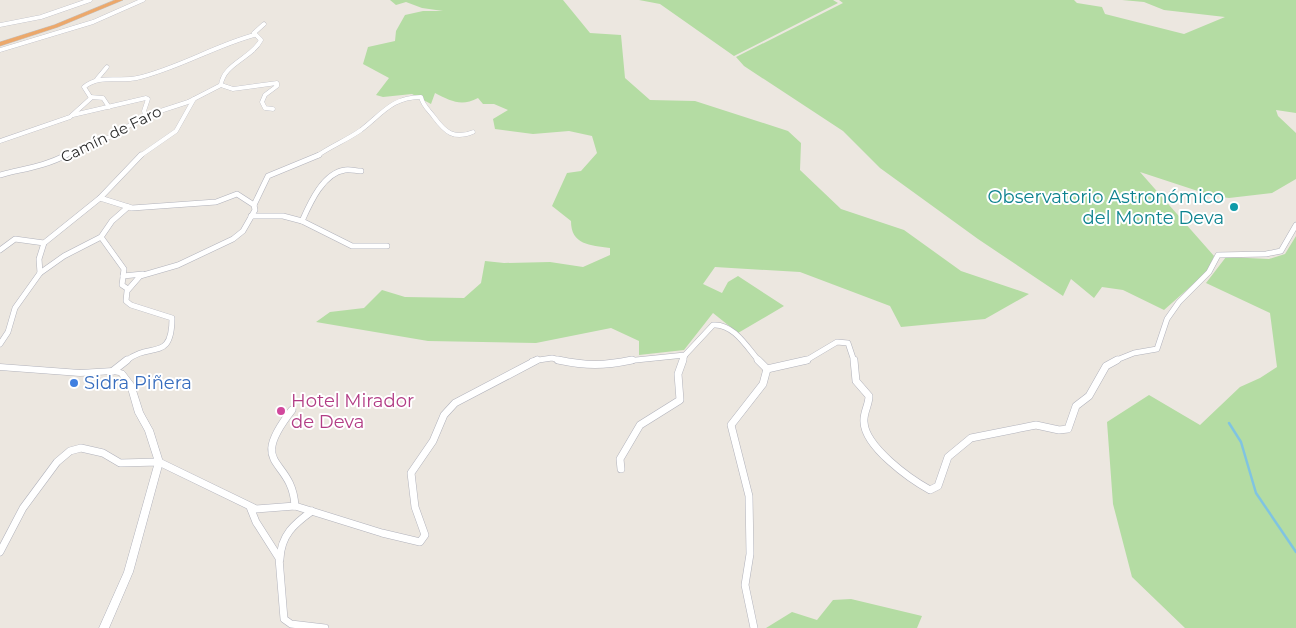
<svg xmlns="http://www.w3.org/2000/svg" width="1296" height="628" viewBox="0 0 1296 628" font-family="Montserrat,sans-serif">
  <style>
    .green { fill: #b4dca3 }
    .lines { fill: none; stroke-linecap: round; stroke-linejoin: round }
    .stream { stroke: #80c4e1; stroke-width: 2.5 }
    .minor-far2-casing { stroke: #b1b2bb; stroke-width: 4.5 }
    .minor-far1-casing { stroke: #b1b2bb; stroke-width: 6 }
    .minor-casing { stroke: #b1b2bb; stroke-width: 8 }
    .tertiary-casing { stroke: #b1b2bb; stroke-width: 1 }
    .motorway-casing { stroke: #c4c4c4; stroke-width: 1 }
    .minor-far2 { stroke: #fff; stroke-width: 4 }
    .minor-far1 { stroke: #fff; stroke-width: 5 }
    .minor { stroke: #fff; stroke-width: 7 }
    .tertiary { fill: #fff; fill-rule: evenodd }
    .motorway { fill: #eca86b; fill-rule: evenodd }
    .culture-dot { fill: #0f9aa8; stroke: #fff; stroke-width: 2 }
    .shop-dot { fill: #3f7fe0; stroke: #fff; stroke-width: 2 }
    .hotel-dot { fill: #d1479c; stroke: #fff; stroke-width: 2 }
    .labels { text-anchor: middle; dominant-baseline: central; stroke-width: 4; stroke-linejoin: round; paint-order: stroke }
    .far-street-label { font-size: 15px; fill: #2c2c2c; stroke: #fff }
    .culture-label { font-size: 18px; fill: #0d838f; stroke: #fff; text-anchor: end }
    .shop-label { font-size: 18px; fill: #366cbe; stroke: #fff; text-anchor: start }
    .hotel-label { font-size: 18px; fill: #b23c85; stroke: #fff; text-anchor: start }
  </style>
  <rect width="100%" height="100%" fill="#ece7e0"/>
  <!-- green -->
  <g class="green">
    <path d="M390,0H563L590,33L621,35L625,78L650,100L695,101L788,131L801,143L800,170L841,209L904,230L961,271L1029,294L985,319L901,327L890,306L800,272L715,267L703,284L722,293L728,282L738,276L784,306L738,333L713,313L684,350L639,355V341L611,328L536,343L428,341L316,322L330,312L364,308L382,290L405,297L464,298L481,283L485,261L504,263L550,262L583,267L610,255V248C590,245 571,245 571,221L552,206L567,173L581,171L597,153L592,136L569,131L533,134L495,129L493,119L508,110L494,104H483L478,98C461,107 451,101 435,93L431,104L412,94L383,97L376,95L389,78L363,64L368,47L395,41L396,31L405,15L423,11H443L422,8L406,2L396,5Z"/>
    <polygon points="639,0 833,0 838,3 734,56 660,4"/>
    <polygon points="839,0 1074,0 1077,3 1102,7 1105,14 1184,34 1225,17 1164,10 1144,2 1122,0 1296,0 1296,113 1276,110 1278,116 1296,133 1296,179 1272,193 1229,198 1213,196 1140,172 1214,256 1207,272 1164,310 1123,290 1102,287 1094,298 1071,279 1063,296 978,239 880,168 843,131 744,66 736,57 843,3"/>
    <polygon points="1296,236 1296,628 1185,628 1132,577 1113,504 1107,422 1149,395 1200,425 1240,387 1260,378 1277,367 1270,313 1206,283 1226,257 1269,259 1285,254"/>
    <polygon points="851,599 922,616 917,628 766,628 792,612 817,620 833,600"/>
  </g>
  <g class="lines">
    <!-- stream -->
    <polyline class="stream" points="1229,423 1241,442 1256,493 1296,552"/>
    <!-- minor-far2 casing -->
    <g class="minor-far2-casing">
      <g id="minor-far2">
        <polyline points="0,25 41,17 90,0"/>
        <polyline points="0,50 93,22 143,0"/>
        <polyline points="97,79 107,67"/>
        <polyline points="221,85 233,89 277,83 277,86 265,95 262,102 265,108 273,109"/>
        <path d="M221,85C223,64 252,58 261,40L254,33L264,24"/>
        <polyline points="91,97 103,98 109,107"/>
        <polyline points="73,115 146,98 148,99 144,111 145,116"/>
        <path d="M0,141L70,117L91,98L84,87C99,74 119,82 137,78C177,69 214,46 254,35"/>
        <polyline points="64,156 112,136 145,116 188,102 221,85"/>
        <polyline points="140,156 176,131 194,99"/>
        <path d="M317,156C331,146 347,140 361,130C382,114 392,97 421,97C423,106 429,110 434,117C445,132 454,140 473,132"/>
      </g>
    </g>
    <!-- minor-far1 casing -->
    <g class="minor-far1-casing">
      <g id="minor-far1">
        <path d="M0,175C22,169 46,166 66,155"/>
        <path d="M100,198L132,208L216,202L237,194L254,205L255,210L243,231L233,239L178,265L140,276L127,291L126,301L131,305L172,318C172,363 150,341 126,361"/>
        <polyline points="254,205 268,176 319,155"/>
        <polyline points="251,216 283,216 302,221 352,246 387,246"/>
        <path d="M302,221C310,203 323,173 345,170C350,169 356,171 361,171"/>
        <polyline points="101,237 124,269 122,285 128,289"/>
        <polyline points="0,250 15,239 44,243"/>
        <polyline points="40,273 39,259 44,243 100,198 141,155"/>
        <polyline points="123,276 143,274"/>
        <polyline points="0,344 8,332 15,308 40,273 64,256 101,237 112,221 128,207"/>
        <polyline points="532,361 552,358 564,361"/>
        <path d="M626,361L685,355L713,325C733,323 747,347 759,361"/>
        <polyline points="683,361 685,355"/>
        <polyline points="805,361 837,342 848,343 854,361"/>
        <polyline points="1114,361 1134,353 1157,349 1167,319 1179,302 1209,272 1218,255 1266,254 1281,251 1296,225"/>
      </g>
    </g>
    <!-- minor casing -->
    <g class="minor-casing">
      <g id="minor">
        <path d="M558,360C587,366 603,366 632,360"/>
        <polyline points="758,360 767,369 807,360"/>
        <path d="M854,360L856,381L869,396C869,405 863,413 864,422C865,447 910,479 930,490L938,486L948,457L971,438L1036,425L1059,430L1068,429L1076,406L1089,396L1106,366L1117,360"/>
        <polyline points="113,371 127,360"/>
        <path d="M292,410C246,469 292,456 295,506"/>
        <polyline points="621,469 620,459 640,425 680,400 678,374 683,360"/>
        <polyline points="250,507 256,522 279,558 284,619 291,624 325,628"/>
        <polyline points="0,552 23,508 57,462 70,451 81,448 103,453 120,463 159,462 256,509 295,506 382,533 420,542 425,535 415,507 411,473 433,441 444,415 455,403 537,360"/>
        <path d="M280,559C281,535 294,524 312,511"/>
        <polyline points="754,628 745,585 750,554 749,496 731,425 763,384 767,369"/>
      </g>
    </g>
    <!-- tertiary casing -->
    <g class="tertiary-casing">
      <polygon id="tertiary" points="0,364 80,370 113,368 124,371 134,384 143,412 153,430 163,462 133,572 109,628 99,628 124,572 155,462 145,431 135,413 127,385 119,375 113,374 80,376 0,370"/>
    </g>
    <!-- motorway casing -->
    <g class="motorway-casing">
      <polygon id="motorway" points="115,0 123,0 58,27 0,46 0,42 54,25"/>
    </g>
    <!-- minor-far2 -->
    <use href="#minor-far2" class="minor-far2"/>
    <!-- minor-far1 -->
    <use href="#minor-far1" class="minor-far1"/>
    <!-- minor -->
    <use href="#minor" class="minor"/>
    <!-- tertiary -->
    <use href="#tertiary" class="tertiary"/>
    <!-- motorway -->
    <use href="#motorway" class="motorway"/>
  </g>
  <!-- markers -->
  <circle class="culture-dot" cx="1234" cy="207" r="5"/>
  <circle class="shop-dot" cx="74" cy="383" r="5"/>
  <circle class="hotel-dot" cx="281" cy="411" r="5"/>
  <g class="labels">
    <!-- far-street labels -->
    <g class="far-street-label">
      <text transform="translate(111 134) rotate(-26)">Camín de Faro</text>
    </g>
    <!-- culture labels -->
    <g class="culture-label">
      <text x="1224" y="197">Observatorio Astronómico<tspan x="1224" dy="21">del Monte Deva</tspan></text>
    </g>
    <!-- shop labels -->
    <g class="shop-label">
      <text x="84" y="383">Sidra Piñera</text>
    </g>
    <!-- hotel labels -->
    <g class="hotel-label">
      <text x="291" y="401">Hotel Mirador<tspan x="291" dy="21">de Deva</tspan></text>
    </g>
  </g>
</svg>
